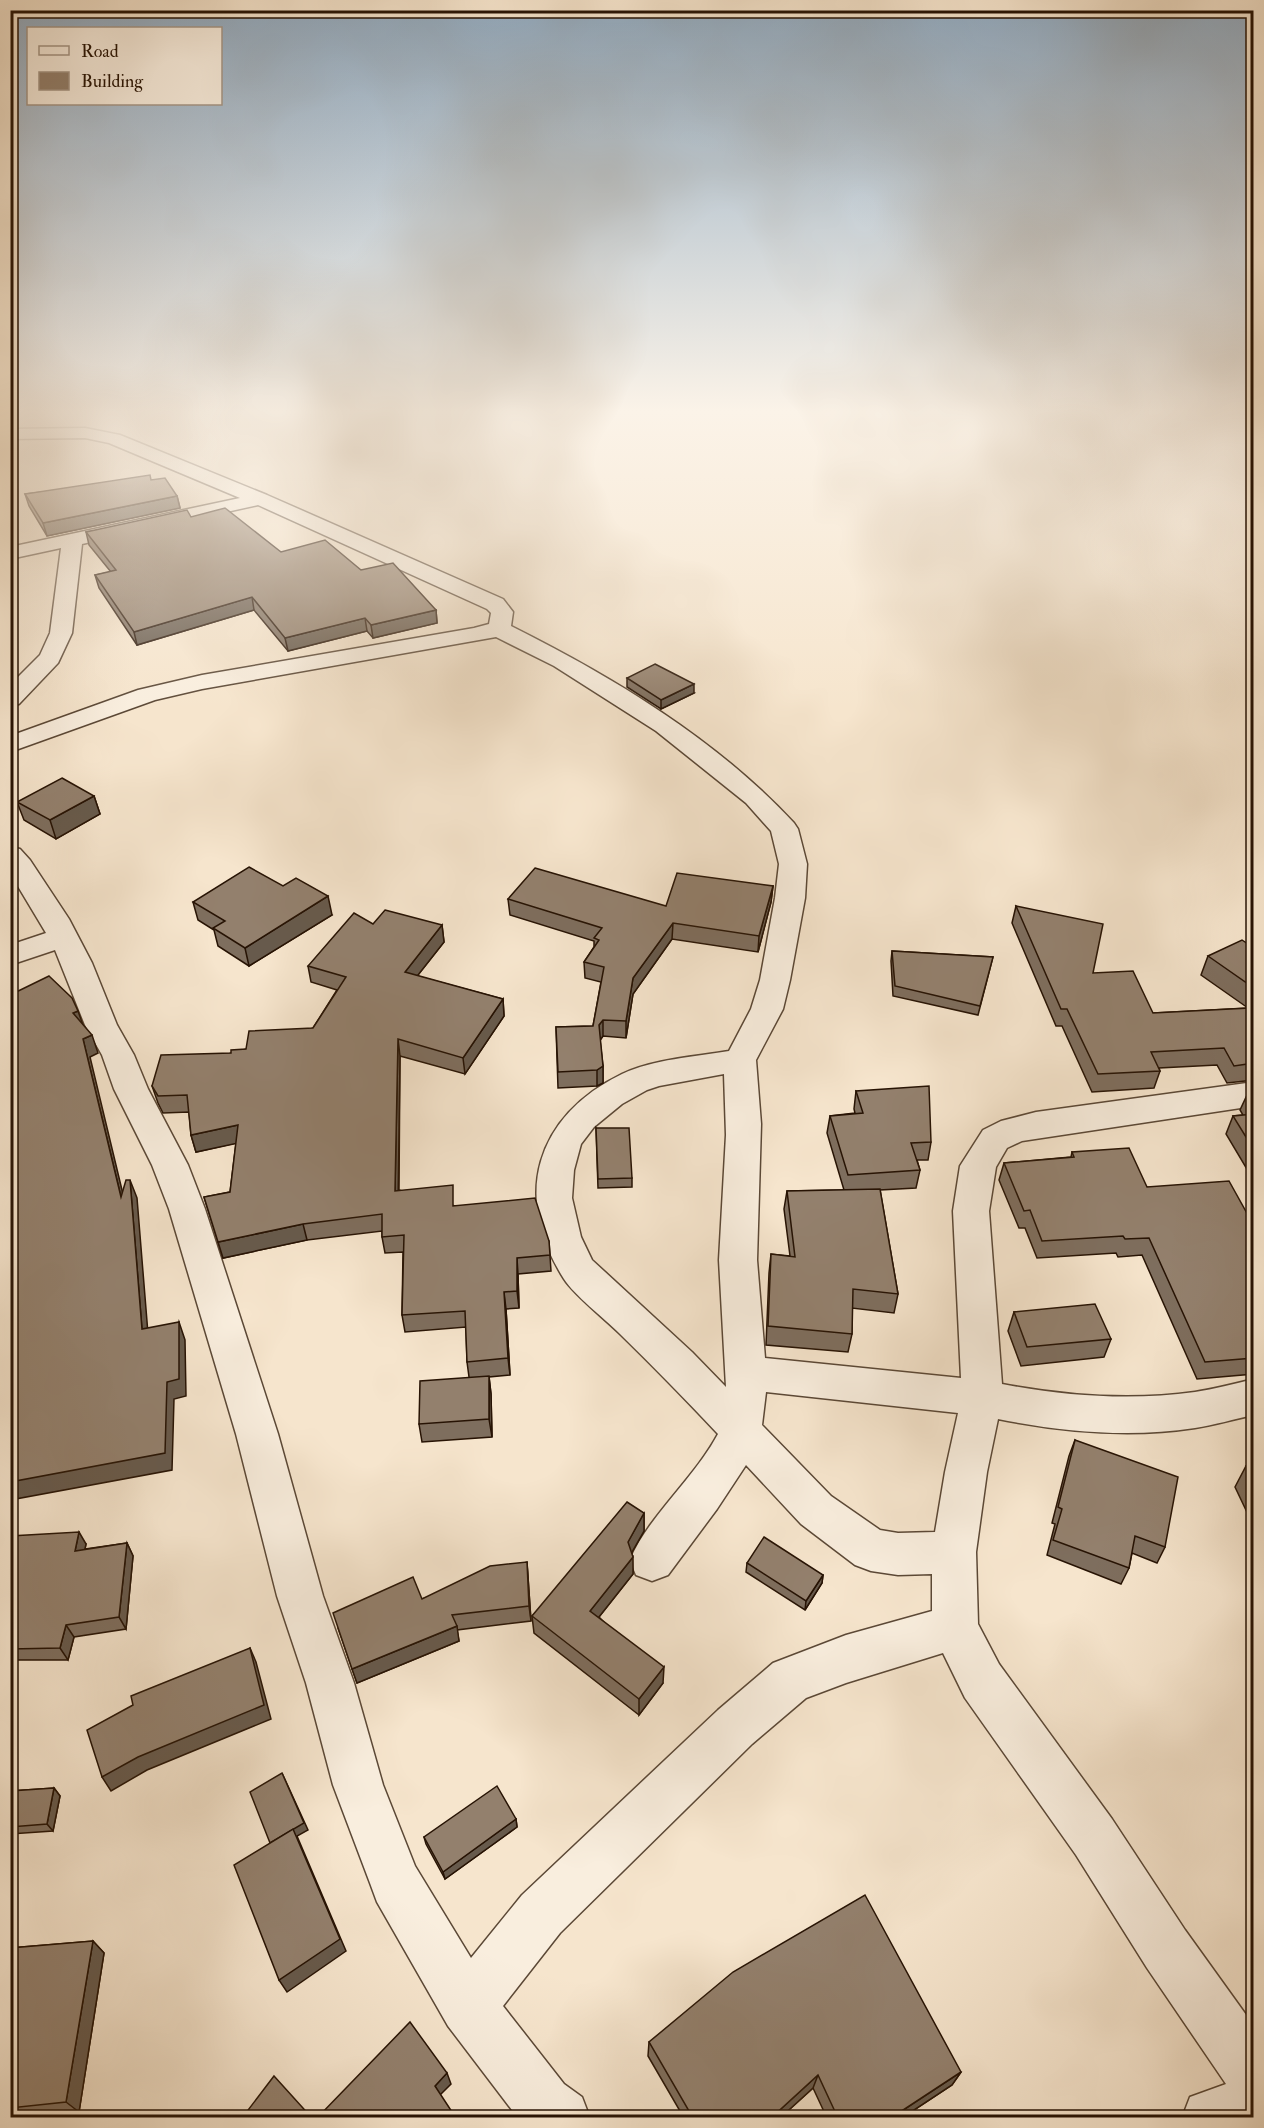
<svg xmlns="http://www.w3.org/2000/svg" width="1264" height="2128" viewBox="0 0 1264 2128" font-family="'IM FELL Double Pica',serif">
  <style>
    .lines { fill: none; stroke-linecap: round; stroke-linejoin: round }
    .minor-casing { stroke: #5b4836; stroke-width: 3 }
    .minor { fill: #f9eede; fill-rule: evenodd }
    .wall { fill: #7e6e5e; stroke: #271304; stroke-width: 1.5 }
    .shaded-wall { fill: #675a4c; stroke: #271304; stroke-width: 1.5 }
    .building { fill: #93806d; stroke: #271304; stroke-width: 1.5 }
  </style>
  <rect width="100%" height="100%" fill="#f6e5cd"/>
  <filter id="stains"><feTurbulence type="fractalNoise" baseFrequency=".00333" numOctaves="4"/><feColorMatrix values="0 0 0 0 .2 0 0 0 0 .09 0 0 0 0 .02 0 0 0 .5 -.17"/></filter>
  <radialGradient id="worn" r=".72"><stop offset=".6" stop-color="#630" stop-opacity="0"/><stop offset="1" stop-color="#630" stop-opacity=".3"/></radialGradient>
  <g class="lines">
    <!-- minor casing -->
    <g class="minor-casing">
      <path id="minor" d="M85,428L120,435L267,495L503,599L513,612L511,626C613,677 716,739 794,823L798,829L807,864L805,898L790,980L783,1009L756,1060L761,1124L757,1260L765,1358L961,1378L953,1211L960,1166L983,1130L1001,1121L1036,1112L1254,1082V1106L1022,1141L1007,1148L996,1167L989,1211L1002,1384C1065,1396 1130,1401 1195,1392C1214,1389 1234,1384 1254,1379V1415C1234,1419 1215,1425 1195,1428C1130,1438 1063,1432 998,1419L987,1472L976,1552L978,1624L999,1664L1112,1819L1185,1930L1254,2026V2118H1182L1190,2097L1226,2084L1147,1968L1076,1855L965,1698L943,1653L846,1683L806,1698L752,1744L560,1933L503,2006L564,2084L582,2097L590,2118H518L448,2026L377,1902L370,1883L333,1785L306,1683L277,1596L236,1434L169,1209L152,1165L114,1089L102,1055L85,1025L55,950L10,965V945L46,933L10,873V847L20,849L30,860L69,919L92,963L117,1025L134,1055L148,1089L188,1165L205,1209L278,1434L323,1596L354,1683L383,1785L415,1866L471,1958L522,1895L718,1710L773,1663L846,1635L932,1611V1574L898,1575L871,1571L855,1565L801,1524L746,1465L717,1509L668,1575L652,1581L636,1575L630,1560C649,1515 694,1479 718,1434C686,1400 653,1366 619,1333C604,1318 574,1295 564,1279C512,1197 535,1116 622,1074C654,1059 694,1057 729,1051L751,1009L760,980L775,898L779,864L771,831L746,803L656,731L554,666L496,637L202,689L155,700L10,752V736L138,690L202,675L474,628L489,624L491,613L487,609L258,505L82,544L72,633L58,663L19,704L10,706V685L40,655L50,633L61,548L10,559V547L240,498L109,443L85,438L10,439V429ZM724,1074L726,1135L719,1260L726,1387L692,1352L592,1260L581,1237L572,1198L574,1170L581,1144L594,1127L622,1104L647,1090L659,1086ZM766,1392L958,1413L945,1472L935,1532L898,1533L880,1530L831,1496L762,1425Z"/>
    </g>
    <!-- minor -->
    <use href="#minor" class="minor"/>
  </g>
  <!-- wall -->
  <g class="wall">
    <polygon points="151,480 177,496 180,508 47,536 29,506 25,494"/>
    <polygon points="191,517 281,552 361,570 436,610 437,623 373,638 367,631 288,651 254,610 137,645 99,588 95,575 111,572 89,545 86,532"/>
    <polygon points="627,678 694,693 661,709 627,687"/>
    <polygon points="94,796 100,814 56,839 24,820 17,802"/>
    <polygon points="283,886 332,915 249,966 218,946 214,930 198,920 193,902"/>
    <polygon points="773,886 771,902 758,952 672,939 633,994 626,1038 603,1036 600,1040 603,1066 603,1083 597,1086 558,1088 556,1027 593,1026 601,982 585,978 584,962 594,947 594,941 510,915 508,899 666,906"/>
    <polygon points="1016,906 1093,973 1153,1013 1248,1008 1201,975 1208,956 1254,948 1254,1012 1251,1011 1254,1015 1254,1080 1227,1083 1217,1065 1159,1068 1160,1071 1154,1088 1092,1092 1062,1026 1056,1026 1012,923"/>
    <polygon points="373,924 442,925 444,942 417,976 503,999 504,1016 465,1074 400,1056 399,1190 455,1206 549,1241 551,1271 518,1274 519,1308 506,1309 510,1375 489,1377 491,1394 492,1437 422,1442 419,1424 469,1377 467,1362 466,1327 405,1332 402,1315 403,1252 385,1253 382,1237 382,1231 307,1240 223,1258 204,1197 230,1192 236,1143 196,1152 191,1135 189,1112 163,1113 158,1103 152,1086 231,1053 246,1049 313,1028 337,990 311,982 308,966"/>
    <polygon points="892,951 993,957 978,1015 893,996 891,961"/>
    <polygon points="856,1091 931,1142 928,1160 917,1160 920,1170 916,1188 880,1190 898,1294 894,1313 852,1308 852,1334 848,1352 766,1345 769,1273 771,1254 790,1256 784,1209 787,1191 844,1190 827,1133 830,1116 855,1113 854,1109"/>
    <polygon points="1254,1092 1254,1181 1226,1134 1233,1116 1243,1115 1240,1110 1248,1093"/>
    <polygon points="596,1128 632,1178 632,1187 598,1188"/>
    <polygon points="1072,1152 1147,1187 1254,1226 1254,1374 1197,1379 1142,1255 1118,1257 1116,1253 1037,1258 1025,1228 1019,1228 999,1180 1004,1163 1071,1157"/>
    <polygon points="1014,1312 1111,1339 1104,1357 1021,1366 1008,1331"/>
    <polygon points="1075,1440 1165,1547 1157,1563 1132,1553 1129,1568 1121,1584 1047,1555 1055,1524 1052,1523 1069,1456"/>
    <polygon points="1254,1465 1254,1527 1235,1487 1246,1466"/>
    <polygon points="644,1513 644,1531 632,1552 633,1574 599,1617 663,1683 639,1715 534,1633 532,1616"/>
    <polygon points="10,1536 86,1544 85,1549 127,1543 133,1556 126,1629 74,1637 68,1660 10,1660"/>
    <polygon points="527,1562 531,1621 457,1630 459,1641 357,1683 338,1628 422,1599"/>
    <polygon points="747,1563 823,1575 822,1583 805,1610 746,1572"/>
    <polygon points="54,1788 60,1796 53,1831 10,1834 10,1791"/>
    <polygon points="516,1819 517,1827 445,1879 426,1844 424,1837"/>
    <polygon points="93,1941 104,1953 79,2112 25,2118 10,2118 10,1948"/>
    <polygon points="649,2042 961,2072 952,2085 902,2118 827,2118 813,2088 780,2118 684,2118 648,2056"/>
  </g>
  <!-- shaded-wall -->
  <g class="shaded-wall">
    <polygon points="177,496 180,508 47,536 43,523"/>
    <polygon points="252,597 254,610 137,645 134,632"/>
    <polygon points="436,610 437,623 373,638 371,625"/>
    <polygon points="365,618 367,631 288,651 285,638"/>
    <polygon points="694,684 694,693 661,709 661,700"/>
    <polygon points="94,796 100,814 56,839 50,820"/>
    <polygon points="773,886 771,902 758,952 759,936"/>
    <polygon points="328,896 332,915 249,966 245,948"/>
    <polygon points="673,923 672,939 633,994 626,1038 626,1021 633,978"/>
    <polygon points="442,925 444,942 407,989 405,972"/>
    <polygon points="503,999 504,1016 465,1074 463,1058"/>
    <polygon points="78,1011 84,1028 73,1013"/>
    <polygon points="603,1020 603,1036 599,1042 599,1025"/>
    <polygon points="92,1035 98,1053 90,1057 128,1215 121,1197 83,1039"/>
    <polygon points="398,1039 400,1056 398,1207 395,1191"/>
    <polygon points="603,1066 603,1083 597,1086 597,1070"/>
    <polygon points="238,1125 243,1142 196,1152 191,1135"/>
    <polygon points="130,1180 137,1198 149,1346 142,1329"/>
    <polygon points="303,1224 307,1240 223,1258 218,1242"/>
    <polygon points="517,1258 518,1274 519,1308 517,1291"/>
    <polygon points="504,1292 506,1309 510,1375 508,1358"/>
    <polygon points="179,1322 185,1340 186,1396 174,1399 172,1470 10,1500 10,1482 167,1382"/>
    <polygon points="489,1376 491,1394 492,1437 489,1419"/>
    <polygon points="644,1513 644,1531 628,1559 628,1542"/>
    <polygon points="79,1532 86,1544 82,1563 75,1551"/>
    <polygon points="127,1543 133,1556 126,1629 119,1617"/>
    <polygon points="633,1557 633,1574 591,1627 590,1611"/>
    <polygon points="527,1562 528,1577 531,1621 529,1606"/>
    <polygon points="823,1575 822,1583 805,1610 806,1601"/>
    <polygon points="66,1625 74,1637 68,1660 60,1648"/>
    <polygon points="457,1626 459,1641 357,1683 352,1669"/>
    <polygon points="250,1648 256,1662 271,1719 147,1770 111,1791 102,1777"/>
    <polygon points="664,1667 663,1683 639,1715 639,1699"/>
    <polygon points="282,1773 308,1830 297,1836 346,1951 287,1992 279,1980"/>
    <polygon points="54,1788 60,1796 53,1831 47,1824"/>
    <polygon points="516,1819 517,1827 445,1879 443,1872"/>
    <polygon points="93,1941 104,1953 79,2112 66,2102"/>
    <polygon points="961,2072 952,2085 902,2118 891,2118"/>
    <polygon points="447,2073 451,2084 439,2096 435,2086"/>
    <polygon points="818,2075 813,2088 780,2118 771,2118"/>
  </g>
  <!-- building -->
  <g class="building">
    <polygon points="150,475 151,480 165,478 177,496 43,523 25,494"/>
    <polygon points="225,508 281,552 325,540 361,570 393,563 436,610 371,625 365,618 285,638 252,597 134,632 95,575 116,570 86,532 187,510 191,517"/>
    <polygon points="655,664 694,684 661,700 627,678"/>
    <polygon points="62,778 94,796 50,820 17,802"/>
    <polygon points="249,867 283,886 296,878 328,896 245,948 213,928 225,921 193,902"/>
    <polygon points="535,868 666,906 677,873 773,886 759,936 673,923 633,978 626,1021 603,1020 599,1025 603,1066 597,1070 558,1072 556,1027 593,1026 604,967 584,962 599,940 594,938 602,928 508,899"/>
    <polygon points="1016,906 1103,924 1093,973 1133,971 1153,1013 1250,1008 1254,1015 1254,1063 1234,1066 1224,1048 1151,1052 1160,1071 1098,1074 1067,1009 1061,1009"/>
    <polygon points="385,910 442,925 405,972 503,999 463,1058 398,1039 395,1191 453,1185 453,1206 535,1198 549,1241 550,1255 517,1258 517,1291 504,1292 508,1358 467,1362 465,1311 402,1315 404,1235 382,1237 382,1214 303,1224 218,1242 204,1197 230,1192 238,1125 191,1135 187,1095 158,1096 152,1086 161,1055 231,1053 231,1050 246,1049 249,1031 313,1028 346,977 308,966 354,913 373,924"/>
    <polygon points="1242,940 1254,948 1254,988 1208,956"/>
    <polygon points="892,951 993,957 980,1006 895,986"/>
    <polygon points="49,976 72,998 78,1011 73,1013 92,1035 83,1039 121,1197 126,1180 130,1180 142,1329 179,1322 179,1379 167,1382 165,1453 10,1482 10,1222 11,1219 10,1219 10,995"/>
    <polygon points="929,1086 931,1142 911,1143 920,1170 848,1175 830,1116 863,1113 856,1091"/>
    <polygon points="1254,1092 1254,1104 1248,1093"/>
    <polygon points="1254,1114 1254,1150 1233,1116"/>
    <polygon points="596,1128 629,1128 632,1178 598,1179"/>
    <polygon points="1129,1148 1147,1187 1229,1181 1254,1226 1254,1358 1205,1362 1149,1238 1125,1239 1123,1236 1042,1241 1030,1210 1024,1211 1004,1163 1074,1157 1072,1152"/>
    <polygon points="880,1189 898,1294 853,1289 852,1334 768,1326 771,1254 795,1257 787,1191"/>
    <polygon points="1095,1304 1111,1339 1027,1347 1014,1312"/>
    <polygon points="489,1376 489,1419 419,1424 420,1381"/>
    <polygon points="1075,1440 1178,1477 1165,1547 1135,1536 1129,1568 1053,1540 1062,1509 1058,1507"/>
    <polygon points="1254,1465 1254,1481 1246,1466"/>
    <polygon points="627,1502 644,1513 628,1542 633,1557 590,1611 664,1667 639,1699 532,1616"/>
    <polygon points="79,1532 75,1551 127,1543 119,1617 66,1625 60,1648 10,1649 10,1536"/>
    <polygon points="764,1537 823,1575 806,1601 747,1563"/>
    <polygon points="527,1562 529,1606 452,1615 457,1626 352,1669 333,1613 413,1577 422,1599 490,1566"/>
    <polygon points="250,1648 264,1705 138,1757 102,1777 87,1730 133,1705 131,1696"/>
    <polygon points="282,1773 304,1823 270,1843 250,1792"/>
    <polygon points="497,1786 516,1819 443,1872 424,1837"/>
    <polygon points="54,1788 47,1824 10,1827 10,1791"/>
    <polygon points="293,1829 340,1939 279,1980 234,1865"/>
    <polygon points="865,1895 961,2072 891,2118 838,2118 818,2075 771,2118 693,2118 649,2042 733,1972"/>
    <polygon points="93,1941 66,2102 10,2108 10,1948"/>
    <polygon points="410,2022 447,2073 435,2086 456,2118 317,2118"/>
    <polygon points="274,2076 312,2118 242,2118"/>
  </g>
  <!-- sky -->
  <linearGradient id="sky" x2="0" y2="1"><stop stop-color="#91abc2"/><stop offset="0.58" stop-color="#fbf3e8"/><stop offset="1" stop-color="#fbf3e8" stop-opacity="0"/></linearGradient>
  <rect width="1264" height="709" fill="url(#sky)"/>
  <!-- margin -->
  <rect width="1264" height="2128" fill="none" stroke="#f6e5cd" stroke-width="36"/>
  <rect x="12" y="12" width="1240" height="2104" fill="none" stroke="#271304" stroke-width="3"/>
  <rect x="18" y="18" width="1228" height="2092" fill="none" stroke="#271304" stroke-width="1.5"/>
  <!-- legend -->
  <rect x="27" y="27" width="195" height="78" fill="#f9eede" stroke="#a59687" stroke-width="1.5"/>
  <rect x="39" y="46" width="30" height="9" fill="#f9eede" stroke="#a59687" stroke-width="1.5"/>
  <text x="81" y="57" font-size="18" fill="#271304">Road</text>
  <rect x="39" y="72" width="30" height="18" fill="#93806d" stroke="#a59687" stroke-width="1.5"/>
  <text x="81" y="87" font-size="18" fill="#271304">Building</text>
  <rect width="100%" height="100%" filter="url(#stains)"/>
  <rect width="100%" height="100%" fill="url(#worn)"/>
</svg>
